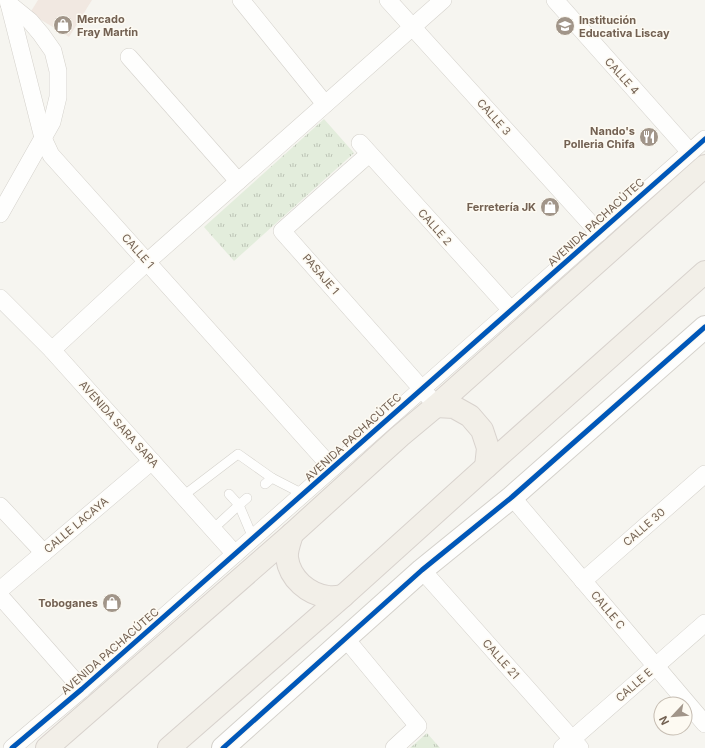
<svg xmlns="http://www.w3.org/2000/svg" width="705" height="748" viewBox="0 0 705 748" font-family="Inter,sans-serif">
  <style>
    .commercial { fill: #f1e8e1 }
    .park { fill: url(#park-tufts) }
    .lines { fill: none; stroke-linecap: round; stroke-linejoin: round }
    .service-casing { stroke: #d4d1cb; stroke-width: 10 }
    .minor-casing { stroke: #d4d1cb; stroke-width: 18 }
    .tertiary-casing { stroke: #d4d1cb; stroke-width: 24 }
    .primary-casing { stroke: #d8d2cd; stroke-width: 24 }
    .service { stroke: #fefefd; stroke-width: 9 }
    .minor { stroke: #fefefd; stroke-width: 17 }
    .tertiary { stroke: #fefefd; stroke-width: 22 }
    .primary { stroke: #f2efe8; stroke-width: 22 }
    .cycleway-casing { stroke: #fdfaf2; stroke-width: 8 }
    .cycleway { stroke: #0057b8; stroke-width: 5 }
    .labels { text-anchor: middle; dominant-baseline: central; stroke-width: 3; stroke-linejoin: round; paint-order: stroke }
    .poi-label { font-size: 11px; font-weight: bold; fill: #736152; stroke: #fdfaf2; text-anchor: end }
    .street-label { font-size: 11px; fill: #736152; stroke: #fdfaf2 }
  </style>
  <defs>
    <pattern id="park-tufts" width="24" height="20" patternUnits="userSpaceOnUse"><rect width="24" height="20" fill="#e3eddc"/><path d="M3 7l-1-3M5 7V3M7 7l1-3M15 17l-1-3M17 17v-4M19 17l1-3" fill="none" stroke="#bcc3b5"/></pattern>
  </defs>
  <rect width="100%" height="100%" fill="#f6f5f0"/>
  <!-- commercial -->
  <polygon class="commercial" points="38,0 92,0 69,37 30,13"/>
  <!-- park -->
  <g class="park">
    <polygon points="324,119 354,153 234,261 204,227"/>
    <polygon points="427,733 440,748 410,748"/>
  </g>
  <g class="lines">
    <!-- service casing -->
    <g class="service-casing">
      <g id="service">
        <polyline points="265,484 272,478 303,494"/>
        <polyline points="183,496 238,454 272,478"/>
        <polyline points="247,498 239,505 253,538"/>
        <polyline points="213,529 239,505 229,494"/>
      </g>
    </g>
    <!-- minor casing -->
    <g class="minor-casing">
      <g id="minor">
        <polyline points="8,0 43,138 51,155 332,468"/>
        <polyline points="241,0 325,104"/>
        <polyline points="388,0 599,233"/>
        <polyline points="555,0 690,152"/>
        <polyline points="129,57 238,181"/>
        <polyline points="360,143 511,310"/>
        <polyline points="369,154 282,231 429,397"/>
        <polyline points="0,214 52,122 58,97 58,71 53,51 41,34 30,21 9,4"/>
        <polyline points="0,298 52,350 235,554"/>
        <polyline points="52,350 147,262 443,0"/>
        <polyline points="512,497 705,724"/>
        <polyline points="0,506 44,553"/>
        <polyline points="422,570 580,748"/>
        <polyline points="583,581 705,474"/>
        <polyline points="0,590 152,461"/>
        <polyline points="0,596 82,689"/>
        <polyline points="346,639 418,726 394,748"/>
        <polyline points="12,748 82,689 705,139"/>
        <polyline points="562,748 705,623"/>
      </g>
    </g>
    <!-- tertiary casing -->
    <g class="tertiary-casing">
      <polyline id="tertiary" points="223,748 422,570 512,497 705,327"/>
    </g>
    <!-- primary casing -->
    <g class="primary-casing">
      <g id="primary">
        <polyline points="436,406 454,407 470,416 482,430 488,448 486,467"/>
        <path d="M292,534C290,541 286,551 287,558C290,579 308,594 328,597C333,598 338,597 343,596"/>
        <polyline points="47,748 292,534 400,436 436,406 705,166"/>
        <polyline points="169,748 343,596 486,467 705,272"/>
      </g>
    </g>
    <!-- service -->
    <use href="#service" class="service"/>
    <!-- minor -->
    <use href="#minor" class="minor"/>
    <!-- tertiary -->
    <use href="#tertiary" class="tertiary"/>
    <!-- primary -->
    <use href="#primary" class="primary"/>
    <!-- cycleway casing -->
    <g class="cycleway-casing">
      <g id="cycleway">
        <polyline points="12,748 82,689 705,139"/>
        <polyline points="223,748 422,570 512,497 705,327"/>
      </g>
    </g>
    <!-- cycleway -->
    <use href="#cycleway" class="cycleway"/>
  </g>
  <!-- icons -->
  <defs>
    <g id="shop-disc" transform="scale(1)"><circle r="9.5" fill="#a19589" stroke="#fdfaf2"/><path d="M-5-2.5h2.3a2.7 3.5 0 0 1 5.4 0H5L5.5 6h-11ZM-1.5-2.5h3a1.5 2.3 0 0 0-3 0Z" fill="#fff"/></g>
    <g id="school-disc" transform="scale(1)"><circle r="9.5" fill="#a19589" stroke="#fdfaf2"/><path d="M0-5L7-2L0 1L-7-2ZM-4 1L0 2.5L4 1V4Q0 6-4 4Z" fill="#fff"/></g>
    <g id="restaurant-disc" transform="scale(1)"><circle r="9.5" fill="#a19589" stroke="#fdfaf2"/><path d="M-5-6h1v4h1v-4h1v4h1v-4h1v5L-1.5 .5V6h-2V.5L-5-1ZM5-6V6H3V1.5H1.5Q1.5-4 5-6Z" fill="#fff"/></g>
  </defs>
  <g fill-rule="evenodd">
    <use href="#shop-disc" x="63" y="25"/>
    <use href="#school-disc" x="565" y="26"/>
    <use href="#restaurant-disc" x="649" y="137"/>
    <use href="#shop-disc" x="550" y="207"/>
    <use href="#shop-disc" x="112" y="603"/>
  </g>
  <g class="labels">
    <!-- poi labels -->
    <g class="poi-label">
      <text x="77" y="19" text-anchor="start">Mercado<tspan x="77" dy="13">Fray Martín</tspan></text>
      <text x="579" y="20" text-anchor="start">Institución<tspan x="579" dy="13">Educativa Liscay</tspan></text>
      <text x="635" y="131">Nando's<tspan x="635" dy="13">Polleria Chifa</tspan></text>
      <text x="536" y="207">Ferretería JK</text>
      <text x="98" y="603">Toboganes</text>
    </g>
    <!-- street labels -->
    <g class="street-label">
      <text transform="translate(622 76) rotate(48)">CALLE 4</text>
      <text transform="translate(494 117) rotate(48)">CALLE 3</text>
      <text transform="translate(596 222) rotate(-42)">AVENIDA PACHACÚTEC</text>
      <text transform="translate(435 227) rotate(48)">CALLE 2</text>
      <text transform="translate(138 251) rotate(48)">CALLE 1</text>
      <text transform="translate(321 274) rotate(49)">PASAJE 1</text>
      <text transform="translate(119 424) rotate(48)">AVENIDA SARA SARA</text>
      <text transform="translate(353 437) rotate(-42)">AVENIDA PACHACÚTEC</text>
      <text transform="translate(76 525) rotate(-40)">CALLE LACAYA</text>
      <text transform="translate(644 527) rotate(-41)">CALLE 30</text>
      <text transform="translate(608 610) rotate(50)">CALLE C</text>
      <text transform="translate(110 651) rotate(-41)">AVENIDA PACHACÚTEC</text>
      <text transform="translate(501 659) rotate(48)">CALLE 21</text>
      <text transform="translate(634 685) rotate(-41)">CALLE E</text>
    </g>
  </g>
  <!-- north arrow -->
  <g transform="translate(673 716) rotate(244)"><circle r="19" fill="#fdfaf2" stroke="#c6bdb2"/>
  <path d="M0-3L7 15L0 10L-7 15Z" fill="#a19589"/>
  <text y="-6" font-size="11" font-weight="bold" text-anchor="middle" fill="#736152">N</text>
  </g>
</svg>
